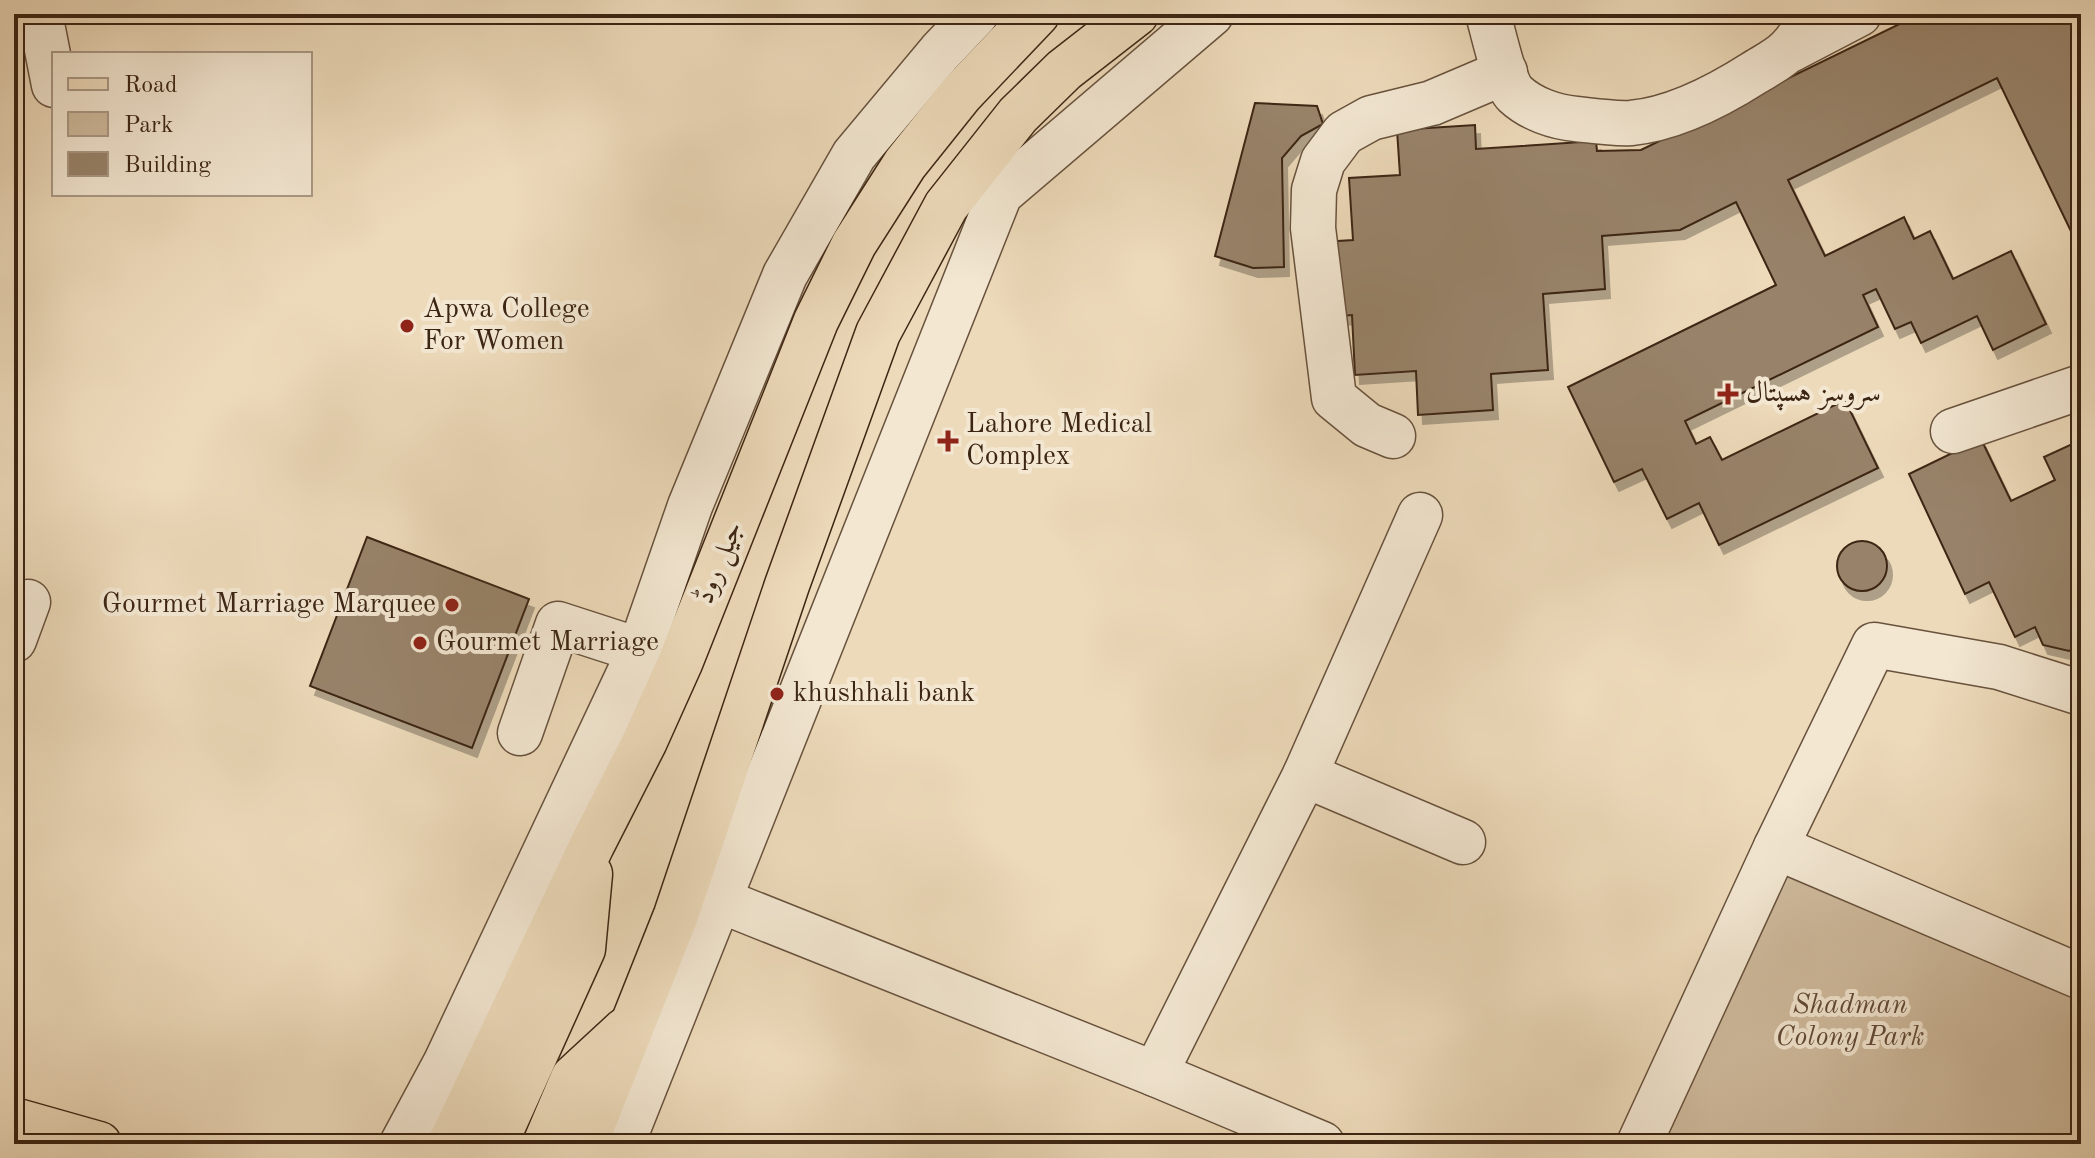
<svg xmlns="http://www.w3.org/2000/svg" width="2095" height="1158" viewBox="0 0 2095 1158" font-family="'Old Standard TT',Amiri,serif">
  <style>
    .green { fill: #cfbb9e; stroke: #867058; stroke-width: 2 }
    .building { fill: #98836a; stroke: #3c2513; stroke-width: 2; filter: url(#shadow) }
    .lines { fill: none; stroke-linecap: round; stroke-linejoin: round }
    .minor-casing { stroke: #68523d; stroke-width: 47 }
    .major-casing { stroke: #3c2513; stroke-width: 47 }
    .minor { stroke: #f3e7d2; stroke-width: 44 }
    .major { stroke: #eddaba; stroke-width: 44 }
    .poi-dot { fill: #8f2418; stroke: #f3e7d2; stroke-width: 3 }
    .labels { text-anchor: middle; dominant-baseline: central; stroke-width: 8; stroke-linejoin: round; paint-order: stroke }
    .poi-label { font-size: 28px; fill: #3c2513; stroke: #f3e7d2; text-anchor: start }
    .street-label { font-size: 28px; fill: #3c2513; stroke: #f3e7d2 }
    .park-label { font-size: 28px; font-style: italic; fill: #614a36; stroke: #f3e7d2 }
  </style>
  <defs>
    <filter id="shadow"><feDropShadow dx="5" dy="9" stdDeviation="0" flood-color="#0004"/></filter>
  </defs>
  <rect width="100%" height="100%" fill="#eddaba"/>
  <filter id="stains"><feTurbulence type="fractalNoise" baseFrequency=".0025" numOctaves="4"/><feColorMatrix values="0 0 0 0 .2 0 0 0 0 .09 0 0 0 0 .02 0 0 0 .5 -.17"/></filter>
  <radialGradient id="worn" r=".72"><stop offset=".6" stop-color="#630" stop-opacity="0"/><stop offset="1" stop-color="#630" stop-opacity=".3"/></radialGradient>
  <!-- green -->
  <polygon class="green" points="1786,860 2081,992 2081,1132 2076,1144 1659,1144"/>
  <!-- building -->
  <g class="building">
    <polygon points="1920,14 2081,14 2081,252 1997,78 1788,180 1825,256 1904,217 1914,239 1930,231 1953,279 2011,251 2046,324 1993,350 1977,316 1921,343 1911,322 1895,329 1876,289 1863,295 1878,327 1685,421 1696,444 1710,437 1722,460 1845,400 1878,468 1719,545 1699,503 1667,519 1642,469 1614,482 1568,387 1776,285 1736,202 1680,230 1602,236 1605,289 1543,294 1548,370 1491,374 1493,410 1418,415 1416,371 1355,375 1352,315 1328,317 1323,242 1353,240 1349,178 1400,175 1397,130 1475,125 1476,149 1596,141 1597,151 1641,150"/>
    <polygon points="1255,103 1317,106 1323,124 1301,136 1282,158 1284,267 1253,268 1215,256"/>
    <polygon points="1981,439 2011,501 2055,480 2044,457 2081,440 2081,645 2069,651 2043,645 2035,627 2015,637 1989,582 1965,594 1909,474"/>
    <polygon points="367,537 529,599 472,748 310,686"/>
    <circle cx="1862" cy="566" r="25"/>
  </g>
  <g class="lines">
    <!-- minor casing -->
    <g class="minor-casing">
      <g id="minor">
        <polyline points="40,14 54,85"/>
        <path d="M1488,14C1493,31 1504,83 1515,94C1531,109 1555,117 1576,119C1594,121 1613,124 1631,123C1674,119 1718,96 1754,73C1765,66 1780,59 1789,49C1799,39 1806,27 1812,14"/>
        <polyline points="1790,50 1859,14"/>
        <polyline points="1953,431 2081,387"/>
        <polyline points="1393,436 1367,425 1334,398 1313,228 1314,190 1323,161 1344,133 1371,118 1432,103 1505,72"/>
        <polyline points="14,640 28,602"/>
        <polyline points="520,733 558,624 666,659"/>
        <polyline points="1305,775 1420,515"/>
        <polyline points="1776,847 1874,645 1999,667 2081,693"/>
        <polyline points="719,900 1155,1074 1322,1144"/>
        <polyline points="1155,1074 1305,775 1463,842"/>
        <polyline points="402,1144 445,1064 640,650 690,506 785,275 854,155 940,52 976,14"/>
        <polyline points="622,1144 1000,194 1211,14"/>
        <polyline points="1639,1144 1776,847 2081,977"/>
      </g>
    </g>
    <!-- major casing -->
    <g class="major-casing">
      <g id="major">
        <polyline points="14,1120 99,1144"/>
        <polyline points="450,1144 592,845 645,741 680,663 816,321 854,244 905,164 961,94 1037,14"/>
        <polyline points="495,1144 583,949 590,874"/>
        <polyline points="545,1144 573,1078 625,1030"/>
        <polyline points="585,1144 676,915 787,585 878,333 946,206 1018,115 1064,70 1136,14"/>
      </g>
    </g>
    <!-- minor -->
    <use href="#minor" class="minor"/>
    <!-- major -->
    <use href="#major" class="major"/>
  </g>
  <!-- markers -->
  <g class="poi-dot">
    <circle cx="407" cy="326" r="8"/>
    <path d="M1724 382h8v8h8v8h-8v8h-8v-8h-8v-8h8z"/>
    <path d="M944 429h8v8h8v8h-8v8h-8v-8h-8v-8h8z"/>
    <circle cx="452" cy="605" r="8"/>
    <circle cx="420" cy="643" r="8"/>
    <circle cx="777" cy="694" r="8"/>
  </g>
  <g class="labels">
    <!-- poi labels -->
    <g class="poi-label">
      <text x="423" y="310">Apwa College<tspan x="423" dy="32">For Women</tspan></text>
      <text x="1746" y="394">سروسز ہسپتال</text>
      <text x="966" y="425">Lahore Medical<tspan x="966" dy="32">Complex</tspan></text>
      <text x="436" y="605" text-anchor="end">Gourmet Marriage Marquee</text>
      <text x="436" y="643">Gourmet Marriage</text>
      <text x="793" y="694">khushhali bank</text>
    </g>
    <!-- street labels -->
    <g class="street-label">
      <text transform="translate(720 563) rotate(-68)">جیل روڈ</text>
    </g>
    <!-- park labels -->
    <g class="park-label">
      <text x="1850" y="1006">Shadman<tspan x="1850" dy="32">Colony Park</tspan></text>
    </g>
  </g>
  <!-- margin -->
  <rect width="2095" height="1158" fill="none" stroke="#eddaba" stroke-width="48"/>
  <rect x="16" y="16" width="2063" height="1126" fill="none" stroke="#3c2513" stroke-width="4"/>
  <rect x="24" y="24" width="2047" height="1110" fill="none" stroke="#3c2513" stroke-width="2"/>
  <!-- legend -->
  <rect x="52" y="52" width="260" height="144" fill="#f3e7d2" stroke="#aa9986" stroke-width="2"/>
  <rect x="68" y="78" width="40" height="12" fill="#eddaba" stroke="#aa9986" stroke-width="2"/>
  <text x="124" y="92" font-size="24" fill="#3c2513">Road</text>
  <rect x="68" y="112" width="40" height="24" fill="#cfbb9e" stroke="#aa9986" stroke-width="2"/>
  <text x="124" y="132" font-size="24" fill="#3c2513">Park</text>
  <rect x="68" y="152" width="40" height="24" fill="#98836a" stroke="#aa9986" stroke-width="2"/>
  <text x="124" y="172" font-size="24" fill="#3c2513">Building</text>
  <rect width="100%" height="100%" filter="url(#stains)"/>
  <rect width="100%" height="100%" fill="url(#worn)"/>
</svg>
